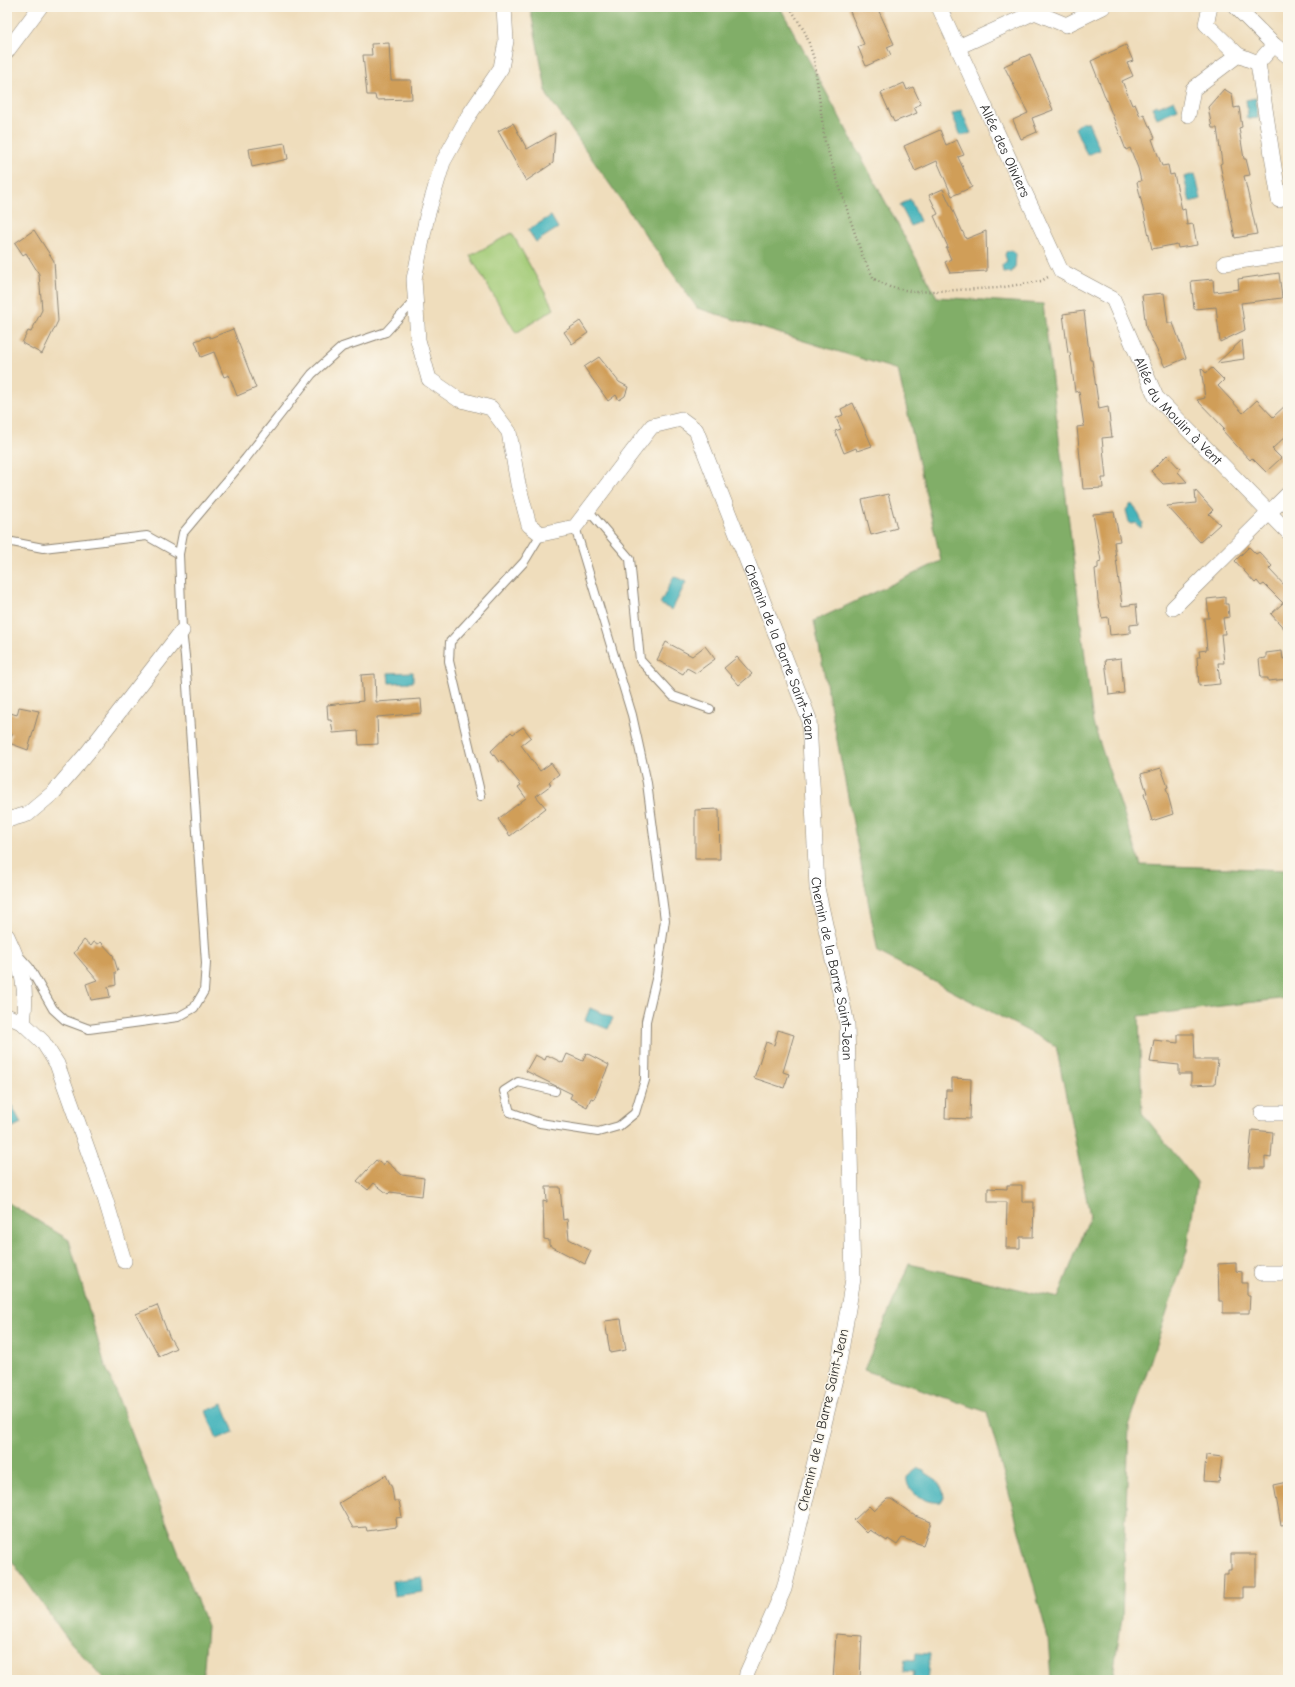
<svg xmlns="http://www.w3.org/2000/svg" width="1295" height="1687" viewBox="0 0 1295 1687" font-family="'Comic Neue',sans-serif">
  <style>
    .green { fill: #a2ca76; stroke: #667a50 }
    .forest { fill: #81ae67; stroke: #566c49 }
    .water { fill: #44b4bb; stroke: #387073 }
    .building { fill: #d09e58 }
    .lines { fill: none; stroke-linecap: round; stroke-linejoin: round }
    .lane-casing { stroke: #8d8474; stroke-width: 10 }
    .street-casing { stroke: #8d8474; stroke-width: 16 }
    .path { stroke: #8d8474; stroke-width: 2.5; stroke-dasharray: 1 3; stroke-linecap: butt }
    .lane { stroke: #fff; stroke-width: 8 }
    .street { stroke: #fff; stroke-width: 15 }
    .labels { text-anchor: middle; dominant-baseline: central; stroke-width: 3; stroke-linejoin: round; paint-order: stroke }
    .street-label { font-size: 14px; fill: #2b2b2b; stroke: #fbf7ec }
  </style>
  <rect width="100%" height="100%" fill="#fbf7ec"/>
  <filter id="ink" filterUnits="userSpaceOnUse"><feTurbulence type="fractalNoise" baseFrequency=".025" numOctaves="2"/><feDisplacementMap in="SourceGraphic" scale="8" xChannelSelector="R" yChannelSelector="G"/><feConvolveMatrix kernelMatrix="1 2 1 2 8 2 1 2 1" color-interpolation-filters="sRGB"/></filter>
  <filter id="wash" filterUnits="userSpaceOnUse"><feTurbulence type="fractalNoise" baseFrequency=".012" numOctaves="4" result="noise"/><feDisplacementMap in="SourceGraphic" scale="16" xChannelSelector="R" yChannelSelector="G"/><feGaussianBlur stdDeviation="0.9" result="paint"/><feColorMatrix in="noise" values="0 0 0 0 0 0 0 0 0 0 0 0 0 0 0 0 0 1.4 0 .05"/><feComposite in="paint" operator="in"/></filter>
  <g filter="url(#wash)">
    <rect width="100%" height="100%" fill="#efddbc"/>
    <!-- green -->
    <polygon class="green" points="512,233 554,309 516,333 470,256"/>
    <!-- forest -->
    <g class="forest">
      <polygon points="530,7 688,7 690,12 705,7 780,7 937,297 1043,304 1093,723 1141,865 1288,870 1288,998 1139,1016 1142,1113 1197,1182 1187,1251 1129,1426 1122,1619 1112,1680 1051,1680 1048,1638 987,1412 864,1370 909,1264 1058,1298 1090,1216 1056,1046 878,952 814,621 941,561 898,370 697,308 547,95"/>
      <polygon points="7,1202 69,1240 104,1362 207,1626 203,1680 105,1680 66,1637 7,1554"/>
    </g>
    <!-- water -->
    <g class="water">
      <polygon points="1256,98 1258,118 1249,119 1246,117 1248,114 1246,100"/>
      <polygon points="1174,100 1178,109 1157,118 1152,107 1157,105 1158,107"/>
      <polygon points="961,110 971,133 961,136 952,114"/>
      <polygon points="1082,122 1088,122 1100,150 1087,155 1075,128"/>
      <polygon points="1195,174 1201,199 1190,202 1184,177"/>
      <polygon points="910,199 920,221 911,226 900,205"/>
      <polygon points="551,216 558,228 536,242 528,230"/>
      <polygon points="1011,250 1016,254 1015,267 1012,272 1003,273 1002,265 1007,261 1005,255 1006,252"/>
      <polygon points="1131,504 1135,507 1143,523 1141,528 1135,523 1131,524 1129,522 1126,510"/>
      <polygon points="674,576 686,582 672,610 660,604"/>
      <polygon points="413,672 413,682 389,683 388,673"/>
      <polygon points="590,1008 613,1018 608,1029 585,1020"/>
      <polygon points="9,1100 21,1123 9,1129 7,1125 7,1101"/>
      <polygon points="223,1404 234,1432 217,1439 206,1411"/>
      <path d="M918,1468L924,1470L926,1473L937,1480L943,1491L944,1497L941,1502C928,1504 905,1493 907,1477Z"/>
      <polygon points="422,1577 423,1592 394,1596 392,1581"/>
      <polygon points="916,1653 930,1654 927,1680 913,1679 914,1672 903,1671 905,1659 915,1660"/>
    </g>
    <g id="blocks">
      <!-- building -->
      <g class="building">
        <polygon points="848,7 877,7 894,44 887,47 891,55 866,66 858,47 864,44"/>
        <polygon points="389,43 391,80 411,80 412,99 376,100 375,95 367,95 363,55 372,55 371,44"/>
        <polygon points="1126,45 1133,61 1127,63 1133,76 1122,81 1132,105 1135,104 1140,116 1144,114 1149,126 1150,126 1155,138 1152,139 1162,166 1168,165 1170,175 1174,174 1182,210 1185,209 1187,225 1193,224 1197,245 1178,248 1177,244 1152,249 1137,182 1141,181 1138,168 1130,148 1126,150 1091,61"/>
        <polygon points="1030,54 1053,110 1032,118 1037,132 1021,139 1013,120 1028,113 1004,66"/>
        <polygon points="904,83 907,90 913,87 921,104 914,107 917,113 894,122 881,93"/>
        <polygon points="1224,89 1232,94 1234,108 1239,107 1242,127 1239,128 1244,159 1246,159 1250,175 1244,176 1257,234 1235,238 1220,164 1222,163 1217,128 1212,128 1208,107"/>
        <polygon points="513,123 527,149 555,133 553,163 526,181 498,131"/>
        <polygon points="940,130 946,145 957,140 964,155 958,157 972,187 952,196 937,161 915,171 904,146"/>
        <polygon points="285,143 288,159 252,167 249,149"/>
        <polygon points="943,189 966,239 986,231 987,271 950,273 945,262 951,259 946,248 948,247 934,216 938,214 929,195"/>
        <polygon points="34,230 54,261 58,321 42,354 22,343 28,331 31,332 42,310 39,274 26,253 23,255 15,243"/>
        <polygon points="1279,273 1282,298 1241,303 1245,330 1220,342 1216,307 1194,309 1191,281 1213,279 1214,292 1239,289 1238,279"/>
        <polygon points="1164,293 1168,323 1173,323 1186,358 1165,367 1146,328 1142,295"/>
        <polygon points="1084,311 1090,360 1092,360 1099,409 1108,407 1112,437 1102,438 1106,478 1102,478 1103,488 1083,489 1077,427 1084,426 1079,391 1075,392 1070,352 1068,353 1063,314"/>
        <polygon points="580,321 588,333 572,344 564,332"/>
        <polygon points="233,329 256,388 237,396 229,375 224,377 214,352 201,357 195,341 209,336 210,338"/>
        <polygon points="1242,340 1244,359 1217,363"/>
        <polygon points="599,357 619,382 628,387 625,396 619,400 616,395 608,401 584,367"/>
        <polygon points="1201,368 1206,373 1212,368 1224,380 1218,386 1243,413 1257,400 1273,417 1288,403 1288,434 1272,449 1281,458 1266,472 1252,458 1250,460 1222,430 1224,428 1197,400 1205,398"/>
        <polygon points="853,403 872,446 857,451 856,448 844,453 835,431 841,429 836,418 843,415 841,409"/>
        <polygon points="1167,455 1180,469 1178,472 1187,482 1163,484 1151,471"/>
        <polygon points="1195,490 1213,510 1209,514 1220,524 1200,542 1167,506 1196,503"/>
        <polygon points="888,494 897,528 871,535 862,500"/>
        <polygon points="1114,512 1120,541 1114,542 1122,606 1136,604 1138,624 1130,625 1130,633 1110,635 1108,617 1102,618 1098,600 1095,569 1098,568 1098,562 1101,561 1093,514"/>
        <polygon points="1249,547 1256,554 1259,552 1272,566 1269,569 1288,589 1288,633 1271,614 1283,603 1264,584 1261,586 1257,581 1255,583 1235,561"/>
        <polygon points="1225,597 1225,604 1228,604 1229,617 1223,618 1225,634 1221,634 1224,663 1218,663 1220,684 1199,686 1197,657 1200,657 1199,651 1207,650 1204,618 1209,618 1207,599"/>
        <polygon points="666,642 692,656 705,646 715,659 696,673 687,668 683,674 657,660"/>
        <polygon points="1282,651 1283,659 1287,658 1288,679 1268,681 1268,678 1261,678 1259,659 1266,658 1266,653"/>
        <polygon points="737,657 752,674 739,685 724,668"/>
        <polygon points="1121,658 1124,693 1109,695 1105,660"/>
        <polygon points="375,674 376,702 421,699 422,713 377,717 378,744 359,745 358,731 333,733 331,720 328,720 327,705 363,701 361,675"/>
        <polygon points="19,707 39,711 28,750 9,743 12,734 7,733 7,712 17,715"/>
        <polygon points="523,727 531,737 521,745 540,771 551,763 559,774 549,782 551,785 536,796 546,808 510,836 498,819 526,798 518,787 521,785 501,760 499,762 491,751 511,732 513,734"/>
        <polygon points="1161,768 1168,787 1166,788 1173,814 1152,821 1144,794 1147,793 1141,774"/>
        <polygon points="719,809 720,859 695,859 695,810"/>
        <polygon points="84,940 91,946 94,942 98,944 101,942 113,955 118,971 115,972 116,985 108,987 110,997 91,1000 86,984 97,980 74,953"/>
        <polygon points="778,1030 794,1035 783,1072 789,1074 784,1088 754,1078 766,1042 774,1045"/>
        <polygon points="1178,1034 1194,1034 1195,1060 1218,1060 1215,1084 1191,1085 1191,1074 1179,1074 1179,1065 1150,1062 1154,1040 1178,1043"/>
        <polygon points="586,1053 609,1065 594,1099 591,1098 587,1107 570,1098 572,1094 526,1071 535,1055 545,1060 547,1055 563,1063 567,1054 583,1061"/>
        <polygon points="952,1078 971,1079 970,1119 945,1118 946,1090 952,1090"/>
        <polygon points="1252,1130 1273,1132 1271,1158 1265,1157 1265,1168 1248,1168"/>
        <polygon points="376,1160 383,1165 386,1161 402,1175 424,1178 422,1196 390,1192 388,1194 374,1183 368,1190 357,1181"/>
        <polygon points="1007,1185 1022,1185 1022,1202 1034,1202 1033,1237 1020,1237 1020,1248 1006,1248 1007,1202 988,1202 988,1188 1007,1189"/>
        <polygon points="546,1187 560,1187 563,1220 567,1219 569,1239 591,1251 585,1264 549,1245 549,1240 544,1239 543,1201 547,1202"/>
        <polygon points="1236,1263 1236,1271 1242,1272 1242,1283 1247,1283 1247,1295 1250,1295 1249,1313 1223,1313 1223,1301 1219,1301 1218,1264"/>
        <polygon points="157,1305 169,1336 176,1348 159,1356 136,1314"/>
        <polygon points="621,1319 626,1350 610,1353 605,1321"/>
        <polygon points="1206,1455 1222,1457 1219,1482 1204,1481"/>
        <polygon points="386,1475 392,1488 394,1501 399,1501 402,1517 396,1518 397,1527 367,1531 366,1527 353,1528 339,1503"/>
        <polygon points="1288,1482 1288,1524 1281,1525 1274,1485"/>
        <polygon points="887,1499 891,1499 915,1516 931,1522 923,1545 902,1538 897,1545 888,1539 887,1541 870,1530 867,1533 854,1520 869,1506 874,1511"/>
        <polygon points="1231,1554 1256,1554 1256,1587 1243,1587 1243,1598 1223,1598 1224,1574 1228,1574 1228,1570 1231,1570"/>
        <polygon points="836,1634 862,1636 860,1680 833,1680"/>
      </g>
    </g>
  </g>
  <g filter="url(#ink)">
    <use href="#blocks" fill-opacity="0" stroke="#8d8474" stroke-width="1"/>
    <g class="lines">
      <!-- lane casing -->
      <g class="lane-casing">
        <g id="lane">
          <polyline points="588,510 630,559 640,660 673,696 710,709"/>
          <polyline points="7,541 43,548 147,536 179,554 182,631 185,656 206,963 204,991 194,1008 178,1017 89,1029 65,1020 53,1009 29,967 20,957"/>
          <polyline points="179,554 183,533 246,458 312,374 342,347 386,332 415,300"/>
          <polyline points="481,796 449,661 450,642 524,562 541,534"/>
          <polyline points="555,1091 518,1082 504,1091 510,1112 540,1123 598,1132 619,1126 635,1113 645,1080 646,1021 657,975 665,920 647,783 632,715 575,527"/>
        </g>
      </g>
      <!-- street casing -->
      <g class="street-casing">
        <g id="street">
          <path id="s1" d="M504,7L506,41L501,68L469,115L443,162L427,216L414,279L418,340L429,379L458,399L491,408L509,432L518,484L529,525L541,534L575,527L652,426L681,419L696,430L809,719L817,888L847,1024L853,1279L839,1362L784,1589L747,1673L746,1680"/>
          <path id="s2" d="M939,7L1061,271L1113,299L1156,397L1288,532"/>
          <polyline points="1210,7 1206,24 1238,55"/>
          <polyline points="1236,7 1274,45 1288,56"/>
          <polyline points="1035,12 1066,25 1103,7"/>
          <polyline points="958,47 1035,12"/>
          <polyline points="7,51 40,7"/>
          <polyline points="1258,63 1279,200"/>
          <polyline points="1188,115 1193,89 1238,55 1258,63 1274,45"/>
          <polyline points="1225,263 1288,254"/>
          <polyline points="1173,608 1288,494"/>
          <polyline points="7,820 28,814 54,792 88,752 182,631"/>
          <path d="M7,936C22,968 28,987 23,1023"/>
          <polyline points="7,1016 23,1023 43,1042 57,1064 105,1198 124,1261"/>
          <polyline points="1262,1113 1288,1113"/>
          <polyline points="1261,1273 1288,1273"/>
        </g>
      </g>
      <!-- path -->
      <polyline class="path" points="790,7 806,34 814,59 825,142 862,255 874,279 890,287 915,292 998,288 1041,281 1048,277"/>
      <!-- lane -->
      <use href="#lane" class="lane"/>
      <!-- street -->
      <use href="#street" class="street"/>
    </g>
  </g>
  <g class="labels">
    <!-- street labels -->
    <g class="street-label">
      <text stroke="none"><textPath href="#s2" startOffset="158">Allée des Oliviers</textPath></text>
      <text stroke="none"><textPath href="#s2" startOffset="481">Allée du Moulin à Vent</textPath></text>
      <text stroke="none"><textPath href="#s1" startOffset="1052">Chemin de la Barre Saint-Jean</textPath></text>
      <text stroke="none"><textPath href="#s1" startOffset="1376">Chemin de la Barre Saint-Jean</textPath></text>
      <text transform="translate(823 1420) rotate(-77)">Chemin de la Barre Saint-Jean</text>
    </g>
  </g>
  <!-- margin -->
  <rect width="1295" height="1687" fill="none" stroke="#fbf7ec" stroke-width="24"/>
</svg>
